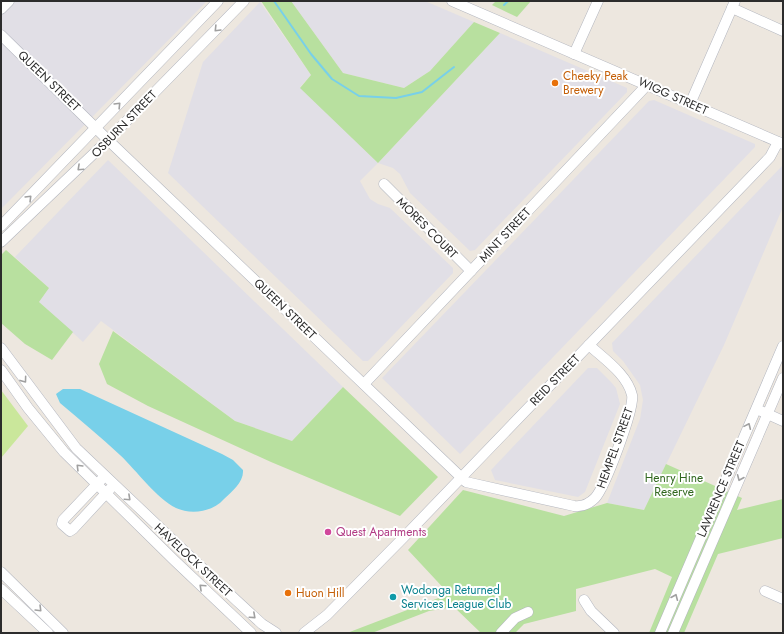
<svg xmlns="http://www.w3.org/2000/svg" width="784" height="634" viewBox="0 0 784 634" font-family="Jost,sans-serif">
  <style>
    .industrial { fill: #e1dfe6 }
    .green { fill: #b8e09f }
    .pitch { fill: #cae79b }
    .water { fill: #78d0e9 }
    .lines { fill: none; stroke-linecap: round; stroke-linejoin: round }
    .stream { stroke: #78d0e9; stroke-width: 2 }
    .minor-casing { stroke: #b3b6bf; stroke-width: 11 }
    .minor { stroke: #fff; stroke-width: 10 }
    .oneway { stroke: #a0a0a0 }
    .food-dot { fill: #e8710a; stroke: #fff; stroke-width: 1.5 }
    .hotel-dot { fill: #d1479c; stroke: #fff; stroke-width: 1.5 }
    .culture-dot { fill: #0f9aa8; stroke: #fff; stroke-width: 1.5 }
    .labels { text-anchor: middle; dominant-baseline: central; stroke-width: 4; stroke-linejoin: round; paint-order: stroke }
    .food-label { font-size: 12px; fill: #c56008; stroke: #fff; text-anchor: start }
    .street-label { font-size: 12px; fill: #2c2c2c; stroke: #fff }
    .park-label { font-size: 12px; fill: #31671f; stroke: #fff }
    .hotel-label { font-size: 12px; fill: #b23c85; stroke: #fff; text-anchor: start }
    .culture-label { font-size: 12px; fill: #0d838f; stroke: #fff; text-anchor: start }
  </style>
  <rect width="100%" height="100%" fill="#ede7df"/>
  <!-- industrial -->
  <g class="industrial">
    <polygon points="1,1 207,1 1,209"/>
    <polygon points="291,1 425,1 474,22 430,71 404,88 343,73"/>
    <polygon points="260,2 311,75 300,87 378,163 500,33 627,88 627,92 475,250 470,251 410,193 400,174 393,168 378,163 360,181 370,199 378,204 390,208 453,268 453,273 368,361 363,361 168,173 203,62"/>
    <polygon points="654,100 755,144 755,147 460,454 382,378 649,101"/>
    <polygon points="108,160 343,387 292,441 235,421 101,321 83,342 39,302 49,288 15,257"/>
    <polygon points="783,165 783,207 724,345 644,510 607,503 640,419 643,400 640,385 623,361 613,351 612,343"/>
    <polygon points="588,368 597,368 611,382 616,388 620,404 585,492 578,497 495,480 491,470"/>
  </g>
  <!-- green -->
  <g class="green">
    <polygon points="261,1 291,1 343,73 404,88 430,71 474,22 500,33 378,163 300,88 311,75"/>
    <polygon points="496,1 531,1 517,17 492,5"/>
    <polygon points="6,250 49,288 39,302 73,332 52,360 25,344 1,323 1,255"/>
    <polygon points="113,331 235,421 292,441 343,387 438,477 400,516 271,462 148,406 107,384 99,364"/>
    <polygon points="666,464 742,498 737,510 783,499 783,538 718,554 684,633 649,633 672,577 655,569 576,589 576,611 524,624 515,633 481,633 454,607 429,611 372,633 347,633 449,594 408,550 463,490 564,516 607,503 644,510"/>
  </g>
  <!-- pitch -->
  <polygon class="pitch" points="1,390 28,426 1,458"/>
  <!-- water -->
  <path class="water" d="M63,389H80L222,454L233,460L243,470C244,482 232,491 224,499C213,512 191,515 176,508C156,498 137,471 120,455C101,437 80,420 60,403L56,394Z"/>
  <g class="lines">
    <!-- stream -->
    <g class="stream">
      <polyline points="274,1 311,54 332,79 359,96 396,98 422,92 454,67"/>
      <polyline points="504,5 508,1"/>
    </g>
    <!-- minor casing -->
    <g class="minor-casing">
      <g id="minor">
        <polyline points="452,1 783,144"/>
        <polyline points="732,8 783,31"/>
        <polyline points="1,9 9,1"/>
        <path d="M1,35L108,140L466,482L574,506C582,507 589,504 595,498C605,487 635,408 632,395C627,374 604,359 589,345"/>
        <polyline points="574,54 598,1"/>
        <polyline points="690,104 735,1"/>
        <polyline points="384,184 471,271"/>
        <polyline points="1,226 218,1"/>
        <polyline points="1,242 108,140 244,1"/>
        <polyline points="1,348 76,448 236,600 262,624 276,633"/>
        <polyline points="1,370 28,408 64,452 175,561 251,633"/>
        <polyline points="364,384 647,85"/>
        <polyline points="761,411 783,421"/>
        <polyline points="101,480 63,520 62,524 70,531 73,529 110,489"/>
        <polyline points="1,572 63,633"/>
        <polyline points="1,589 48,633"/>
        <polyline points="765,591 783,599"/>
        <polyline points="584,600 591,611 614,633"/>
        <polyline points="304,633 327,615 404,537 770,157 778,142"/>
        <polyline points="501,633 515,618 528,612"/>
        <polyline points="660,633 783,346"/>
        <polyline points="673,633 783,378"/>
      </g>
    </g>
    <!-- minor -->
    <use href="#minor" class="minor"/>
  </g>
  <!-- one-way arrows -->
  <defs><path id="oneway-chevron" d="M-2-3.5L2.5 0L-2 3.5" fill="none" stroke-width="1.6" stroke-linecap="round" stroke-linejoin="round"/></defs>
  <g class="oneway">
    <use href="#oneway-chevron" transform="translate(217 29) rotate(134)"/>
    <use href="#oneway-chevron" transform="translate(118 105) rotate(-46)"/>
    <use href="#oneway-chevron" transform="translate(80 168) rotate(137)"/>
    <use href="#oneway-chevron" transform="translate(29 198) rotate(-45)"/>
    <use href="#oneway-chevron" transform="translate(24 380) rotate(54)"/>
    <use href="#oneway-chevron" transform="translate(748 426) rotate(-66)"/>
    <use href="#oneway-chevron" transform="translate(79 467) rotate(-135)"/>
    <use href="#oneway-chevron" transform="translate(740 478) rotate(113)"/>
    <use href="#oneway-chevron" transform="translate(128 498) rotate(43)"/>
    <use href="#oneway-chevron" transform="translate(202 587) rotate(-137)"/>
    <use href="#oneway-chevron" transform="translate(675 597) rotate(-67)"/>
    <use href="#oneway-chevron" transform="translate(39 609) rotate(45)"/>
    <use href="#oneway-chevron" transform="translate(253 616) rotate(42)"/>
  </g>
  <!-- markers -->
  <g class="food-dot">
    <circle cx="555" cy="83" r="4"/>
    <circle cx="288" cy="593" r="4"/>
  </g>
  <circle class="hotel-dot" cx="328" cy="532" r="4"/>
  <circle class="culture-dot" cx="393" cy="597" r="4"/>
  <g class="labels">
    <!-- food labels -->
    <g class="food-label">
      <text x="563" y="76">Cheeky Peak<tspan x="563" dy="14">Brewery</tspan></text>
      <text x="296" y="593">Huon Hill</text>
    </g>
    <!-- street labels -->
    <g class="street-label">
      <text transform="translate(49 81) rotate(44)">QUEEN STREET</text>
      <text transform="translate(673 96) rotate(24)">WIGG STREET</text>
      <text transform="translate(124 124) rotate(-46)">OSBURN STREET</text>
      <text transform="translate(427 228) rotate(45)">MORES COURT</text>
      <text transform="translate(505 235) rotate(-47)">MINT STREET</text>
      <text transform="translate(285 309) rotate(44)">QUEEN STREET</text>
      <text transform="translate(555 380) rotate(-46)">REID STREET</text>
      <text transform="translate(615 448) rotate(-70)">HEMPEL STREET</text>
      <text transform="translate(721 489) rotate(-67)">LAWRENCE STREET</text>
      <text transform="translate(193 560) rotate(43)">HAVELOCK STREET</text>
    </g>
    <!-- park labels -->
    <g class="park-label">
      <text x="674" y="478">Henry Hine<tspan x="674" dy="14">Reserve</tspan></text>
    </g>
    <!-- hotel labels -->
    <g class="hotel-label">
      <text x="336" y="532">Quest Apartments</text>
    </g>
    <!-- culture labels -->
    <g class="culture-label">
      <text x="401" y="590">Wodonga Returned<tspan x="401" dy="14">Services League Club</tspan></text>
    </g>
  </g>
  <!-- border -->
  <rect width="784" height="634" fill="none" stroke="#2c2c2c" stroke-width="4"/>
</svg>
